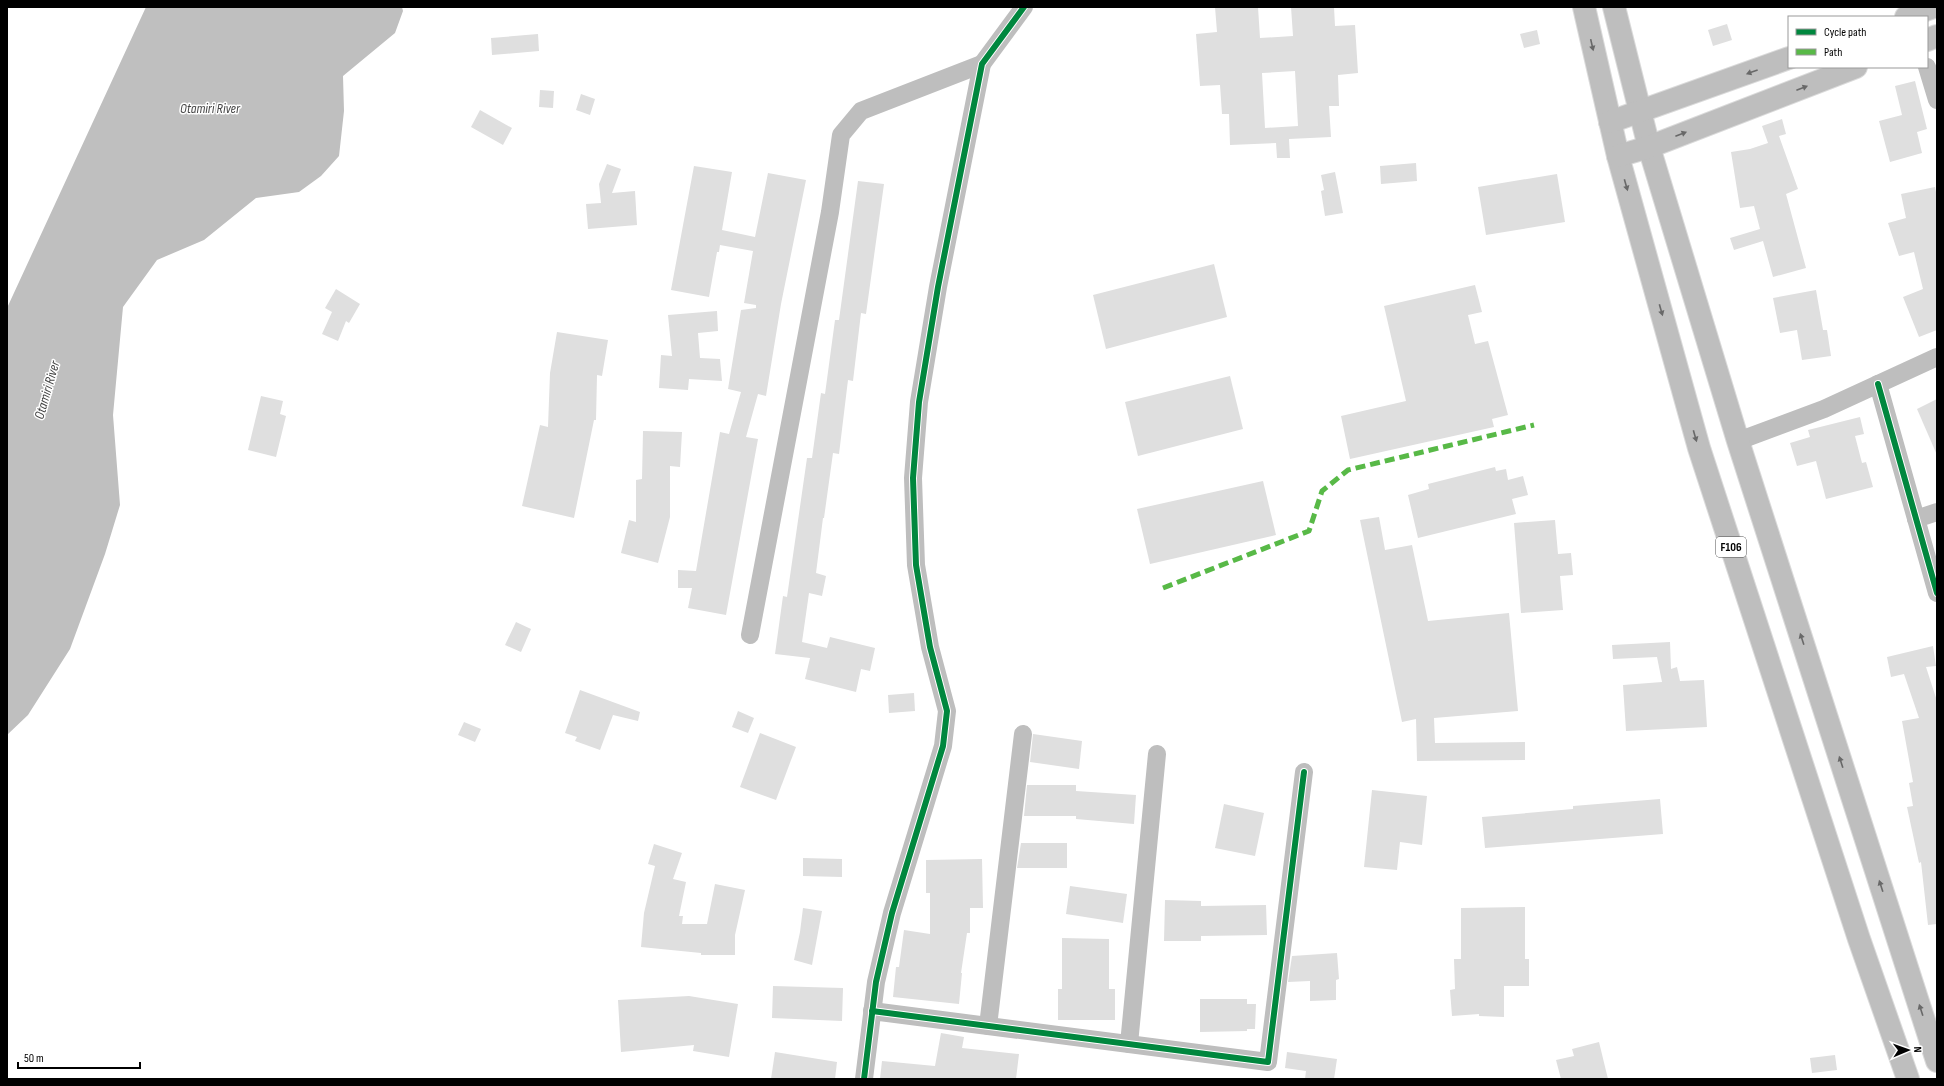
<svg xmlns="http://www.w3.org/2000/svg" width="1944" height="1086" viewBox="0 0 1944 1086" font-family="'Sofia Sans Condensed',sans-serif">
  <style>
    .water { fill: #bfbfbf }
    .building { fill: #dfdfdf; fill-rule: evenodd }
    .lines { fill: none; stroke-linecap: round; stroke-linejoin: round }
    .primary-casing { stroke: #dbdbdb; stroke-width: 24 }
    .minor { stroke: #bebebe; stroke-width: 18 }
    .primary { stroke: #bebebe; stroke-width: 22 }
    .quiet { stroke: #58b947; stroke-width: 5; stroke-dasharray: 10 5; stroke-linecap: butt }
    .cycleway-casing { stroke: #fff; stroke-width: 8 }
    .cycleway { stroke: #00873e; stroke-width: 6 }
    .oneway { fill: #686868 }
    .labels { text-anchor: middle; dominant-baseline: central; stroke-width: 3; stroke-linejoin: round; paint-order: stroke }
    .shield { fill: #fff; stroke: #4c4c4c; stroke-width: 1 }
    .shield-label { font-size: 12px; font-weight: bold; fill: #000 }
    .water-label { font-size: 14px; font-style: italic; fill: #444; stroke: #fff }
  </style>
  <rect width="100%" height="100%" fill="#fff"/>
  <!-- water -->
  <polygon class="water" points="146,7 402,7 403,11 395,33 343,76 344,111 339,156 321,176 299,192 256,198 204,240 157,260 123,307 113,415 120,505 105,554 70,649 28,715 7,735 7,308"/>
  <!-- building -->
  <g class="building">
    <path d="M1215,7H1258L1260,38L1293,36L1291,7H1334L1335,26L1355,25L1358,73L1338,75L1339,106H1329L1331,137L1289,139L1290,158H1277L1276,143L1230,145L1229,114H1222L1220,85L1200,86L1196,34L1217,32ZM1295,71L1298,126L1265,128L1262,73Z"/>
    <polygon points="1727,24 1732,40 1713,46 1708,30"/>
    <polygon points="1537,30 1540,44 1524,48 1520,34"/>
    <polygon points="538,34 539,51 492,55 491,38"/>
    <polygon points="1915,81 1927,129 1917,132 1922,153 1890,162 1879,121 1902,115 1895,86"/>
    <polygon points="540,90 554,91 553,108 539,107"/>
    <polygon points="581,94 595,99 590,115 576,110"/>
    <polygon points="480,110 512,128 503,145 471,127"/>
    <polygon points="1782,119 1786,134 1779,136 1798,189 1786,194 1806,268 1773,277 1763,241 1734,250 1730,238 1760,229 1754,206 1740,208 1731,152 1750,149 1768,143 1762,126"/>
    <polygon points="1416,163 1417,181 1381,184 1380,166"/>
    <polygon points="607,164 621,169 612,193 635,191 637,225 588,229 586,204 601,203 599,184"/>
    <polygon points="694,166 732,172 722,230 755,237 768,173 806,180 781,304 766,396 758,394 746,437 758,439 726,615 688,608 692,588 678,588 678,570 696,571 720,432 729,434 741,392 728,389 741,310 756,308 756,305 744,303 753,251 720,245 719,252 717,252 709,297 671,290"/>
    <polygon points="1335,172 1343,213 1325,216 1321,191 1324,190 1321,175"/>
    <polygon points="1557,174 1565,222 1486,235 1478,187"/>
    <polygon points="858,181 884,184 866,314 861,313 853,381 848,380 839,454 833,453 824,518 823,518 816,573 826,576 822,596 809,593 802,642 827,648 830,637 875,648 870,671 861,669 856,692 805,679 810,658 775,654 783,596 787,597 807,458 812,458 821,393 825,394 835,320 839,320"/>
    <polygon points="1935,187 1937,197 1937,330 1919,337 1903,297 1923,289 1914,252 1899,256 1888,223 1906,218 1901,194"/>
    <polygon points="1214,264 1227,317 1106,349 1093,295"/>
    <polygon points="1475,285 1482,312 1468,315 1475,344 1488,341 1508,415 1492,419 1494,427 1350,459 1341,416 1406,401 1384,306"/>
    <polygon points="336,289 360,304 349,323 346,321 338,341 322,334 332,312 325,308"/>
    <polygon points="1816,290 1823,330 1827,330 1831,356 1802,360 1797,330 1780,333 1773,298"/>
    <polygon points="717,311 718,331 698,333 700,358 720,359 722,381 689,379 688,390 659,388 661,355 672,356 668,315"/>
    <polygon points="557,332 608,340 602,376 597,375 596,420 594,420 574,518 522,506 540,425 548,427 550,373"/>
    <polygon points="1230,376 1243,429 1138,456 1125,402"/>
    <polygon points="261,396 283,401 280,414 286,416 276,457 248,450"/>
    <polygon points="1937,399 1937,455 1917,409"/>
    <polygon points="1860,417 1864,434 1855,436 1862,463 1866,462 1873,487 1826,499 1816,461 1797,466 1790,443 1810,437 1808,430"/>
    <polygon points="643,431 682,432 680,467 670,466 670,517 658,563 621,553 629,520 636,522 636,480 642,479"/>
    <polygon points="1495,467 1496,471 1506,469 1508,480 1523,476 1528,495 1512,499 1516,514 1418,538 1408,495 1429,489 1428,484"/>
    <polygon points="1263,481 1276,535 1150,564 1137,509"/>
    <polygon points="1379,517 1385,550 1412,545 1428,621 1509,613 1518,711 1434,718 1435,743 1525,742 1525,760 1417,761 1416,719 1402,722 1360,520"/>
    <polygon points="1555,520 1558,554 1571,553 1573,575 1560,576 1563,610 1521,613 1514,523"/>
    <polygon points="516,622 531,629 521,652 505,645"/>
    <polygon points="1670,642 1671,669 1677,667 1680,681 1704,680 1707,727 1626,731 1623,685 1662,682 1657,657 1613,659 1612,645"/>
    <polygon points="1933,646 1936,666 1926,667 1937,701 1937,924 1928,925 1921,862 1919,863 1907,807 1913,806 1909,783 1913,782 1902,721 1919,718 1904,674 1891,677 1887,657"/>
    <polygon points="580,690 640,712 638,721 613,715 600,750 575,741 577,737 565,733"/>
    <polygon points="914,693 915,711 889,713 888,695"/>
    <polygon points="738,711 754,718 748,733 732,727"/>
    <polygon points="464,722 481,729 475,742 458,735"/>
    <polygon points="760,733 796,747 776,800 740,787"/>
    <polygon points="1033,734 1082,741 1079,769 1030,762"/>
    <polygon points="1027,785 1076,785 1076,791 1136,795 1134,824 1076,819 1076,816 1024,816"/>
    <polygon points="1372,790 1427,796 1422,845 1400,842 1397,870 1364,867"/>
    <polygon points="1660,799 1663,834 1485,848 1482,817 1573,809 1573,806"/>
    <polygon points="1224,804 1264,813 1255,856 1215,848"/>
    <polygon points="1021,843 1067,843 1067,868 1017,868"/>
    <polygon points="654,844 682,853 673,879 686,882 679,916 683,916 682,924 707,924 715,884 745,890 735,935 735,955 701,955 701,953 641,947 644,913 655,866 648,864"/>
    <polygon points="803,858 842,859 842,877 803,876"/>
    <polygon points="982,859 983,908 970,908 970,933 967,933 961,973 962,973 959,1004 893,997 896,967 899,967 904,930 930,934 930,893 926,893 926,860"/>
    <polygon points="1070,886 1127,894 1123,923 1066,914"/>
    <polygon points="1165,900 1201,901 1201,906 1266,905 1267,935 1201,936 1201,941 1164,941"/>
    <polygon points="1525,907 1525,959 1529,959 1529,986 1504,986 1504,1017 1479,1016 1479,1014 1452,1016 1450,990 1455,989 1454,959 1461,959 1461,908"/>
    <polygon points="803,908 822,911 812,965 794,960 800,932"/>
    <polygon points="1062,938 1109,939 1109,989 1115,989 1115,1020 1058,1020 1058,989 1062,989"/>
    <polygon points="1337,953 1339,979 1336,980 1336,1000 1310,1001 1310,981 1288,982 1292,956"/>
    <polygon points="773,986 843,988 842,1021 772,1018"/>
    <polygon points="689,996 738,1004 729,1057 693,1051 694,1045 621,1052 618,1000"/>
    <polygon points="1200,999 1247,999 1247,1004 1256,1004 1255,1029 1247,1029 1247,1031 1200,1032"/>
    <polygon points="941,1033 964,1037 962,1048 1019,1054 1016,1079 880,1079 882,1061 935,1066"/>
    <polygon points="1599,1042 1608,1079 1561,1079 1556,1060 1574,1056 1572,1049"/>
    <polygon points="775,1052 837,1062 835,1079 771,1079"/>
    <polygon points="1287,1052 1337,1059 1334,1079 1305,1079 1306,1071 1285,1068"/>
    <polygon points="1835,1055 1837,1070 1812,1073 1810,1058"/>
  </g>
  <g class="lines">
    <!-- primary casing -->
    <g class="primary-casing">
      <g id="primary">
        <polyline points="1584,7 1618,156 1699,448 1859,939 1908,1079"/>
        <polyline points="1614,7 1649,147 1738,441 1937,1061"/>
        <polyline points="1906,17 1934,7"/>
        <polyline points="1927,40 1937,36"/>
        <polyline points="1610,122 1789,58"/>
        <polyline points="1618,156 1649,147 1856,67"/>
      </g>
    </g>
    <!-- minor -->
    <g class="minor">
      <polyline points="1927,67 1937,100"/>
      <polyline points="1878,384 1937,593"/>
      <polyline points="1738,441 1824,409 1937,357"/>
      <polyline points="1916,519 1937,512"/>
      <polyline points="750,635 830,212 841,135 861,111 982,64"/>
      <polyline points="872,1011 1268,1062 1304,772"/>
      <polyline points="988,1026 1023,734"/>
      <polyline points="1129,1044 1157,754"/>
      <polyline points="864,1079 876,982 892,913 943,746 947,711 930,647 916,565 913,478 919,402 938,287 982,64 1024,7"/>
    </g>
    <!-- primary -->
    <use href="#primary" class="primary"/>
    <!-- quiet -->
    <polyline class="quiet" points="1163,588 1309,531 1322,491 1348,470 1534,425"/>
    <!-- cycleway casing -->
    <g class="cycleway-casing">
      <g id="cycleway">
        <polyline points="1878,384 1937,593"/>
        <polyline points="872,1011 1268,1062 1304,772"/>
        <polyline points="864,1079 876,982 892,913 943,746 947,711 930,647 916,565 913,478 919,402 938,287 982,64 1024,7"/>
      </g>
    </g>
    <!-- cycleway -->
    <use href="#cycleway" class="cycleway"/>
  </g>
  <!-- one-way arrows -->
  <defs><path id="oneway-solid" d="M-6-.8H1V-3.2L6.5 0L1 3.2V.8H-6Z"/></defs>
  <g class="oneway">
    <use href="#oneway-solid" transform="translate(1592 45) rotate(77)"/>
    <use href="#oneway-solid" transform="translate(1752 72) rotate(160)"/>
    <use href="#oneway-solid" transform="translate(1802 88) rotate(-21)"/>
    <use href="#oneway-solid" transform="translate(1681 134) rotate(-21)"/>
    <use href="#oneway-solid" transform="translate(1626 185) rotate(74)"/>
    <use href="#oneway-solid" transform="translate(1661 310) rotate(74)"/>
    <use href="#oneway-solid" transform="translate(1695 436) rotate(74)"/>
    <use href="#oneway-solid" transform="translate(1802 639) rotate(-108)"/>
    <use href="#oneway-solid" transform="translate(1841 762) rotate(-108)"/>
    <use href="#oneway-solid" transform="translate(1881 886) rotate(-108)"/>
    <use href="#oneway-solid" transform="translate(1921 1010) rotate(-108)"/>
  </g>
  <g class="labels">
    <!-- shield labels -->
    <rect class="shield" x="1716" y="537" width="30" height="20" rx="3"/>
    <g class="shield-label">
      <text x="1731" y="547">F106</text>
    </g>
    <!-- water labels -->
    <g class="water-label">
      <text x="210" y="108">Otamiri River</text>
      <text transform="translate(47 390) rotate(-74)">Otamiri River</text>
    </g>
  </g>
  <!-- border -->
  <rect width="1944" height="1086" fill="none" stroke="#000000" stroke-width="16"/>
  <!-- legend -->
  <rect x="1788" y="16" width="140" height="52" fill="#ffffff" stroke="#999999"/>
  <rect x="1796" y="29" width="20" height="6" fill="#00873e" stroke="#999999"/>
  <text x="1824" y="36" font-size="12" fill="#000000">Cycle path</text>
  <rect x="1796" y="49" width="20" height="6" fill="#58b947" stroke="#999999"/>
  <text x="1824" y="56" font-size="12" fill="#000000">Path</text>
  <!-- north arrow -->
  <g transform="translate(1908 1050) rotate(88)" stroke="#ffffff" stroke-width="3" paint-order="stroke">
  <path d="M0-3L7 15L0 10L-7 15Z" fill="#000000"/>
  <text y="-6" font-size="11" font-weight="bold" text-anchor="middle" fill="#000000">N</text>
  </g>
  <!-- scale -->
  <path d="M18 1062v6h122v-6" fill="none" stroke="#000000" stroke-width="2"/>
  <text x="24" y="1062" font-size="12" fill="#000000" stroke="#ffffff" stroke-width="3" paint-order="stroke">50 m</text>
</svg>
